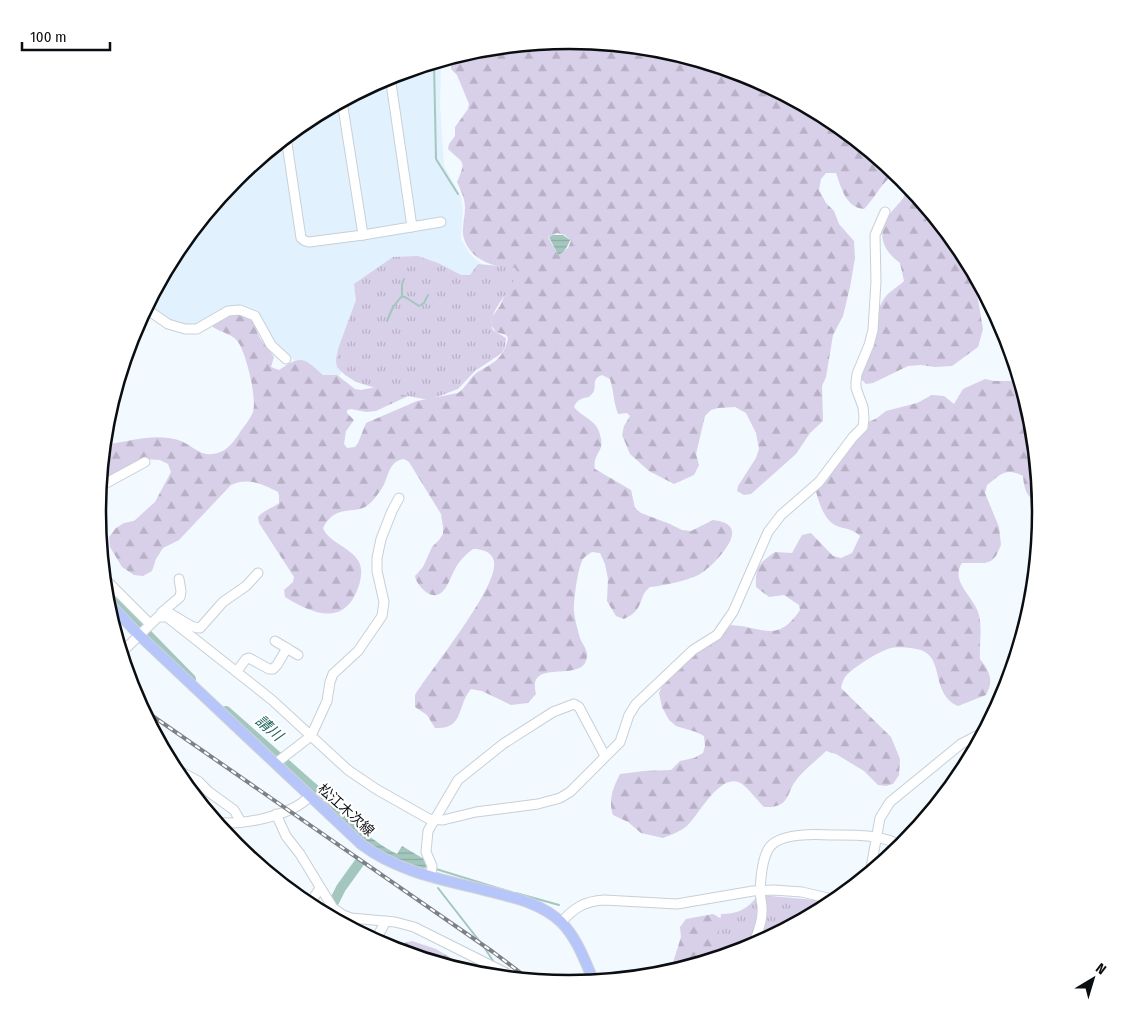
<svg xmlns="http://www.w3.org/2000/svg" width="1138" height="1024" viewBox="0 0 1138 1024" font-family="'Fira Sans Condensed','Noto Sans JP',sans-serif">
  <style>
    .built { fill: #e1f1fd }
    .forest { fill: url(#forest-firs); fill-rule: evenodd }
    .park { fill: url(#park-tufts) }
    .water { fill: url(#water-rules) }
    .lines { fill: none; stroke-linecap: round; stroke-linejoin: round }
    .stream { stroke: #a3c7bf; stroke-width: 2 }
    .river { stroke: #a3c7bf; stroke-width: 10 }
    .minor-casing { stroke: #c7d0d7; stroke-width: 11 }
    .major-casing { stroke: #d3d4d4; stroke-width: 12 }
    .minor { stroke: #fff; stroke-width: 9 }
    .major { stroke: #b6c5fa; stroke-width: 10 }
    .rail-casing { stroke: #7c8185; stroke-width: 4 }
    .rail { stroke: #fff; stroke-width: 2; stroke-dasharray: 5.5; stroke-linecap: butt }
    .labels { text-anchor: middle; dominant-baseline: central; stroke-width: 4.5; stroke-linejoin: round; paint-order: stroke }
    .street-label { font-size: 14px; fill: #0b0e10; stroke: #fff }
    .water-label { font-size: 15px; font-style: italic; fill: #1e6458; stroke: #fff }
    .rim { fill: none; stroke: #0b0e10; stroke-width: 2.5 }
  </style>
  <defs>
    <pattern id="forest-firs" width="22" height="20" patternUnits="userSpaceOnUse" patternTransform="scale(1.25)"><rect width="22" height="20" fill="#d8cfe8"/><path d="M5 1l3.5 6h-7zM16 11l3.5 6h-7z" fill="#b8b1c6"/></pattern>
    <pattern id="park-tufts" width="24" height="20" patternUnits="userSpaceOnUse" patternTransform="scale(1.25)"><rect width="24" height="20" fill="#d8cfe8"/><path d="M3 7l-1-3M5 7V3M7 7l1-3M15 17l-1-3M17 17v-4M19 17l1-3" fill="none" stroke="#b8b1c6"/></pattern>
    <pattern id="water-rules" width="6" height="5" patternUnits="userSpaceOnUse" patternTransform="scale(1.25)"><rect width="6" height="5" fill="#a3c7bf"/><path d="M0 2.5h6" fill="none" stroke="#8baaa3"/></pattern>
  </defs>
  <rect width="100%" height="100%" fill="#f2f9ff"/>
  <!-- built -->
  <polygon class="built" points="441,60 440,105 444,166 461,196 463,210 461,239 470,254 485,267 360,369 342,372 337,378 317,375 284,353 269,332 261,318 249,308 238,307 200,324 185,325 168,320 147,306 177,250 235,178 307,119 389,76"/>
  <!-- forest -->
  <g class="forest">
    <path d="M569,40L661,49L750,76L831,120L903,178L962,250L976,278L975,282L983,329L978,347L952,366L935,367L921,365L908,366L873,383L866,384L862,380C861,370 867,364 870,355C875,337 873,315 884,299C888,292 898,287 904,281L900,263C882,250 876,233 890,214C895,206 904,201 906,191L894,179H888C879,188 873,200 864,209C846,208 841,187 836,173H826L821,179L819,190L826,203L834,211L839,224L854,241L855,258L850,287L843,316L833,335L826,377L822,386L823,421L810,433L796,454L751,494L744,495L737,491L738,486L756,458L759,449L756,433L746,413L735,407L718,408L711,410L705,416L696,454L699,465L694,475L674,484L649,471L630,454L622,435L624,426L630,416L627,413L618,414C613,400 614,392 610,379L602,375C592,379 596,384 594,391C593,393 591,395 589,397C581,398 577,400 574,407C583,418 597,420 600,435C601,439 602,443 601,447C598,455 593,459 595,469L631,490L635,508L641,513L670,524L682,530L691,531L713,520C720,521 727,522 731,528C738,540 712,566 703,572C693,580 662,586 650,587C637,597 646,609 624,619L616,616L607,601L608,579L605,564L600,553L592,552C589,554 585,556 583,559C578,566 573,603 574,612C575,620 578,631 580,638C582,644 588,650 587,656C585,686 526,655 536,694L528,703L511,705L482,691L471,689C457,705 464,730 435,728L427,715L415,707V695C431,669 498,588 494,562C493,552 482,549 473,549C466,554 459,561 455,569C449,580 443,604 426,592C421,588 416,582 415,576L423,567L432,547L439,540L443,534V527L441,514L409,462L404,459C388,461 389,477 382,488C378,494 374,500 369,504C357,516 336,502 323,528C329,543 351,547 359,562C363,570 361,580 358,588C344,627 312,614 285,597L284,590L293,582L294,577L259,523L258,517C263,511 272,508 279,503V496L278,492C263,484 247,477 231,485L179,540L163,548L156,559L152,571L143,576L134,575L122,567L110,547L109,537L116,528L124,523L134,521L155,502L171,472L168,464L160,460L145,459L100,483L103,447L109,444C132,441 155,433 178,440C190,443 199,456 212,454C225,453 231,445 239,434C243,427 250,420 253,412C257,397 247,359 240,345C233,332 221,334 212,326C217,317 229,315 238,312C259,322 251,321 260,338C264,344 270,351 274,357L271,367L279,370C302,354 304,358 323,375H337L355,389L361,390L381,386L425,385L408,396L376,411L366,412L351,409L347,410V413L354,420L346,431L344,444L347,448L355,447L358,443L366,423L417,401L458,393C465,388 468,381 474,375C478,371 483,369 488,366C500,359 505,352 508,338L506,335L496,332L491,325L492,317L500,306L516,270L514,268C494,268 471,260 464,239C461,229 465,218 465,208C465,198 461,191 457,182C466,160 465,165 448,149L449,144L455,136V127L468,109L469,104L457,75L451,69V57L477,49ZM557,233L565,235L571,241L568,248L558,255L548,237Z"/>
    <path d="M985,379L994,381H1020L1032,420L1040,501C1026,500 1024,487 1023,476C1005,467 1001,474 987,485L985,493L999,527L1001,545L996,556L991,561L985,563H962C950,581 972,595 978,612C983,627 979,644 980,659C990,672 994,680 986,695L958,706C932,695 943,662 925,652C920,648 897,646 891,648C879,651 852,668 845,677C843,680 842,684 841,688L891,737L900,759L899,775L893,784L886,786L878,785L864,771L836,754L826,751C817,760 805,769 797,779C785,794 791,808 764,807C758,801 749,789 742,784C721,770 699,815 687,826C681,831 671,835 663,838L641,833L628,822L613,815C608,800 613,788 620,774L644,771L671,770L680,761L694,758L703,753L705,746L704,736L696,732L676,726L669,720L662,707L659,693L663,683L681,663L712,642L731,625C763,627 777,644 800,610L799,605L784,595L769,597L756,587C755,567 759,563 775,552L792,553L802,535L811,533L833,556L841,558L852,553L860,536C851,527 844,530 835,525C822,518 817,496 814,483L842,448L852,430L877,418L886,411L917,403L932,395L944,396L954,404L963,389Z"/>
    <polygon points="713,914 722,919 731,954 671,972 671,969 681,937 680,927 686,919"/>
    <polygon points="412,941 436,949 461,964 495,973 499,977 477,975 393,949 396,945"/>
  </g>
  <!-- park -->
  <g class="park">
    <path d="M418,256L438,263L461,275H470L478,264L511,267L515,268L517,271C514,291 484,313 493,330L506,338L505,347L502,353L475,371L458,389L429,400L392,393L356,382L345,375L337,367L336,361L338,349L356,300L354,284L393,257Z"/>
    <path d="M758,895L815,900L831,905L749,948L716,958L721,914C738,914 748,909 758,895Z"/>
  </g>
  <!-- water -->
  <g class="water">
    <path d="M553,235H563L570,240C568,246 564,253 558,255L549,237Z"/>
    <path d="M315,783C340,810 364,837 397,854L402,846L424,859L429,866C423,871 414,867 407,864C366,848 340,819 310,788Z"/>
  </g>
  <g class="lines">
    <!-- stream -->
    <g class="stream">
      <polyline points="437,61 434,63 436,159 458,194"/>
      <polyline points="402,296 402,284 404,279"/>
      <polyline points="387,321 393,307 401,297 405,297 419,306 424,303 428,295"/>
      <polyline points="436,869 511,892"/>
      <polyline points="438,888 484,947 495,964"/>
      <polyline points="516,893 559,905"/>
    </g>
    <!-- river -->
    <g class="river">
      <polyline points="105,591 191,679"/>
      <polyline points="226,711 320,794"/>
      <polyline points="333,904 341,888 359,863"/>
      <polyline points="328,916 330,911"/>
    </g>
    <!-- minor casing -->
    <g class="minor-casing">
      <g id="minor">
        <polyline points="390,76 412,227"/>
        <polyline points="286,137 301,238 305,241 309,242 363,235 342,101"/>
        <polyline points="363,235 441,222"/>
        <polyline points="145,308 168,324 185,329 197,329 228,311 240,310 255,316 271,345 286,359"/>
        <polyline points="99,487 145,462"/>
        <polyline points="104,578 150,624"/>
        <path d="M166,612C177,615 190,629 200,628L223,602L246,586L258,573"/>
        <polyline points="161,613 180,597 181,591 179,579"/>
        <polyline points="275,641 298,655"/>
        <polyline points="121,653 158,617 167,617 272,700 348,770 376,789 429,819 443,820 476,812 538,804 560,798 570,792 620,742 629,715 636,704 693,650 717,635 733,612 768,532 781,515 819,482 853,437 863,427 864,418 863,407 856,388 856,382 857,374 869,345 873,330 876,281 875,235 885,212"/>
        <polyline points="237,671 246,659 249,658 269,669 273,669 277,665 287,648"/>
        <polyline points="276,763 311,736 327,701 330,682 333,674 358,651 382,616 384,602 377,571 377,558 381,539 392,511 399,498"/>
        <polyline points="172,767 198,781 209,792 234,810 241,822"/>
        <polyline points="276,814 286,836 300,854 333,908 343,915 351,918 395,922 414,927 506,973 510,978"/>
        <path d="M216,822C242,826 290,816 309,797"/>
        <polyline points="870,873 880,818 890,802 961,744 984,732"/>
        <polyline points="431,877 432,866 426,852 428,831 458,780 503,744 553,712 574,704 579,707 605,756"/>
        <polyline points="309,905 320,888"/>
        <path d="M561,923C573,908 585,901 604,900L677,904L753,891L774,890L802,892L836,900"/>
        <polyline points="375,941 386,921"/>
        <path d="M753,946C756,936 762,924 762,913C763,905 760,897 760,890C761,877 762,859 769,848C779,833 814,834 831,835C855,835 880,834 902,846"/>
      </g>
    </g>
    <!-- major casing -->
    <g class="major-casing">
      <path id="major" d="M106,600L139,635L361,844C399,873 446,880 492,892C516,898 542,904 561,922C577,938 585,961 594,982"/>
    </g>
    <!-- minor -->
    <use href="#minor" class="minor"/>
    <!-- major -->
    <use href="#major" class="major"/>
    <!-- rail casing -->
    <g class="rail-casing">
      <polyline id="rail" points="141,708 493,952 530,980"/>
    </g>
    <!-- rail -->
    <use href="#rail" class="rail"/>
  </g>
  <g class="labels">
    <!-- street labels -->
    <g class="street-label">
      <text transform="translate(346 810) rotate(42)">松江木次線</text>
    </g>
    <!-- water labels -->
    <g class="water-label">
      <text transform="translate(269 728) rotate(41)">請川</text>
    </g>
  </g>
  <!-- crop -->
  <path d="M0 0H1138V1024H0ZM106 512a463 463 0 1 1 926 0a463 463 0 1 1-926 0Z" fill="#fff" fill-rule="evenodd"/>
  <path class="rim" d="M106 512a463 463 0 1 1 926 0a463 463 0 1 1-926 0Z"/>
  <!-- north arrow -->
  <g transform="translate(1093 979) rotate(38)" stroke="#ffffff" stroke-width="4" paint-order="stroke">
  <path d="M0-4L9 19L0 12L-9 19Z" fill="#0b0e10"/>
  <text y="-8" font-size="14" font-weight="bold" text-anchor="middle" fill="#0b0e10">N</text>
  </g>
  <!-- scale -->
  <path d="M22 42v8h88v-8" fill="none" stroke="#0b0e10" stroke-width="2.5"/>
  <text x="30" y="42" font-size="15" fill="#0b0e10" stroke="#ffffff" stroke-width="4" paint-order="stroke">100 m</text>
</svg>
